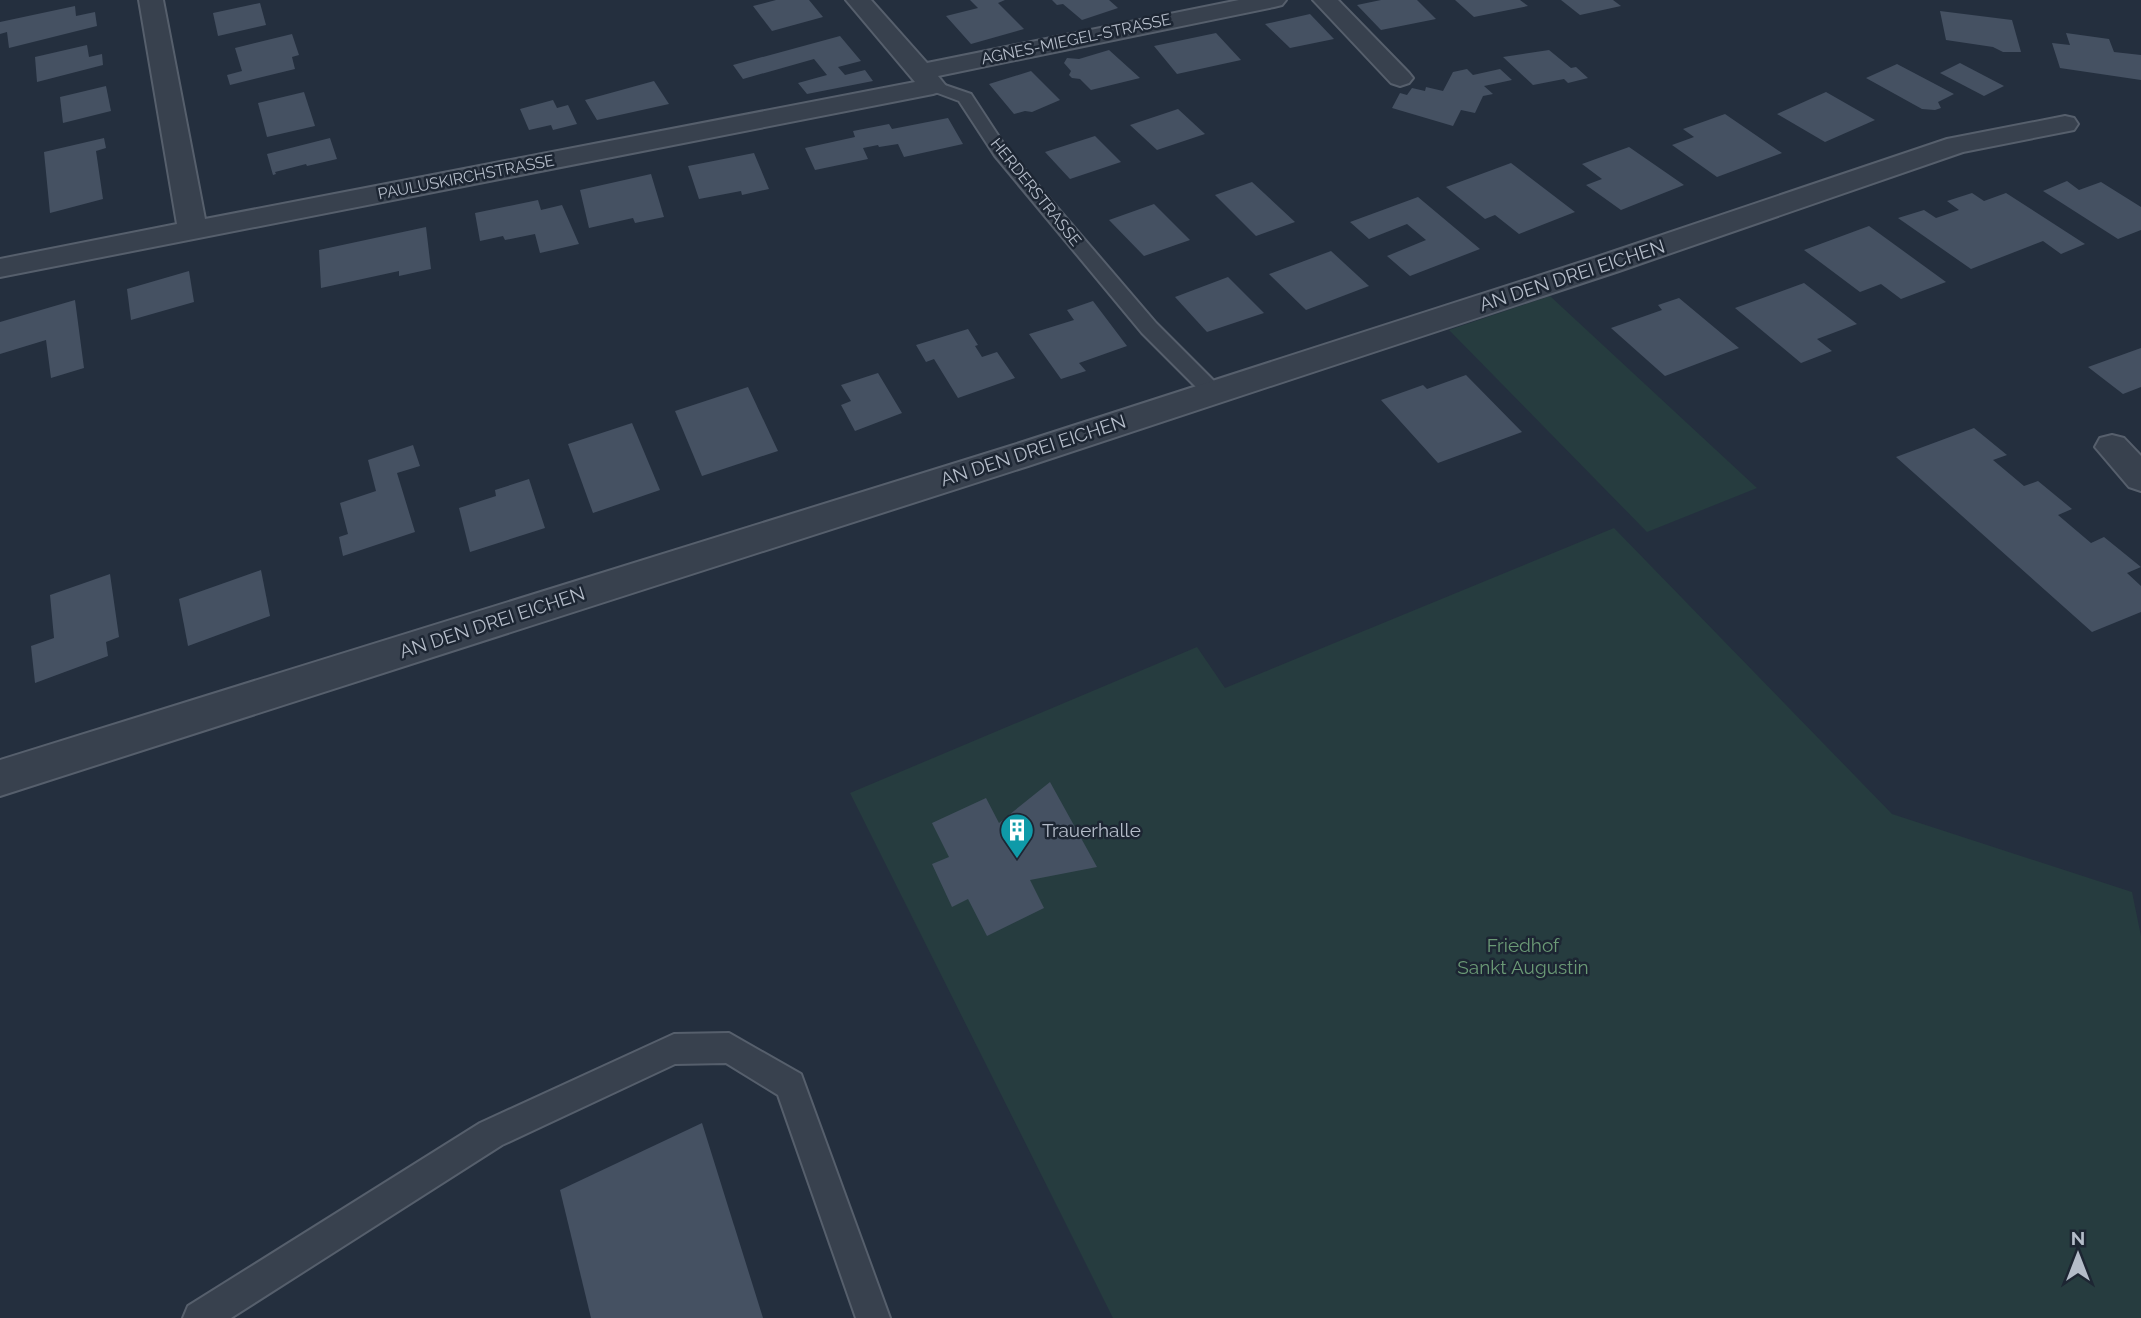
<svg xmlns="http://www.w3.org/2000/svg" width="2141" height="1318" viewBox="0 0 2141 1318" font-family="Raleway,sans-serif">
  <style>
    .green { fill: #263c3f }
    .building { fill: #455162 }
    .lines { fill: none; stroke-linecap: round; stroke-linejoin: round }
    .lane-casing { stroke: #565f6c; stroke-width: 4 }
    .street-casing { stroke: #565f6c; stroke-width: 4 }
    .lane { fill: #38414e; fill-rule: evenodd }
    .street { fill: #38414e; fill-rule: evenodd }
    .labels { text-anchor: middle; dominant-baseline: central; stroke-width: 5; stroke-linejoin: round; paint-order: stroke }
    .far-street-label { font-size: 16px; fill: #b4bcc9; stroke: #1d2633 }
    .street-label { font-size: 19px; fill: #b4bcc9; stroke: #1d2633 }
    .poi-label { font-size: 19px; fill: #b4bcc9; stroke: #1d2633; text-anchor: start }
    .park-label { font-size: 19px; fill: #6b9a76; stroke: #1d2633 }
  </style>
  <rect width="100%" height="100%" fill="#242f3e"/>
  <!-- green -->
  <g class="green">
    <polygon points="1550,296 1757,488 1647,532 1449,330"/>
    <polygon points="1614,528 1892,814 2132,892 2141,936 2141,1318 1113,1318 850,793 1197,647 1225,688"/>
  </g>
  <!-- building -->
  <g class="building">
    <polygon points="776,0 809,0 823,17 772,31 753,6"/>
    <polygon points="970,0 1005,0 998,3 1024,29 971,44 946,16 978,8"/>
    <polygon points="1052,0 1109,0 1118,8 1082,20 1063,4 1057,5"/>
    <polygon points="1381,0 1417,0 1436,19 1381,30 1357,5"/>
    <polygon points="1455,0 1520,0 1528,6 1474,17"/>
    <polygon points="1561,0 1613,0 1621,6 1580,15"/>
    <polygon points="260,3 266,25 218,36 213,13"/>
    <polygon points="75,6 76,16 95,12 97,26 9,48 7,32 0,34 0,22"/>
    <polygon points="1940,11 2012,20 2021,52 2003,52 1993,47 1946,40"/>
    <polygon points="1310,14 1334,39 1290,48 1265,24"/>
    <polygon points="1216,33 1241,60 1177,74 1154,46"/>
    <polygon points="2066,33 2109,39 2114,52 2141,55 2141,80 2060,68 2052,43 2070,45"/>
    <polygon points="292,34 299,55 292,57 295,69 230,85 227,75 242,71 235,48"/>
    <polygon points="840,36 861,61 838,67 845,75 865,70 873,81 807,94 798,83 827,75 814,59 743,79 733,65"/>
    <polygon points="87,45 89,57 102,54 103,65 37,82 35,57"/>
    <polygon points="1109,50 1140,78 1091,90 1080,79 1072,78 1069,75 1071,71 1064,63 1067,58 1079,59"/>
    <polygon points="1549,50 1571,68 1576,67 1588,78 1568,83 1564,79 1533,85 1503,57"/>
    <polygon points="1960,63 2004,86 1984,96 1940,73"/>
    <polygon points="1897,64 1954,94 1938,102 1941,108 1935,110 1922,109 1866,78"/>
    <polygon points="1467,69 1473,75 1500,69 1512,80 1484,86 1493,94 1483,96 1475,113 1461,110 1453,126 1392,108 1400,93 1407,95 1412,88 1425,91 1426,87 1443,91 1453,72"/>
    <polygon points="1031,71 1060,100 1032,112 1025,111 1014,114 989,84"/>
    <polygon points="654,81 669,104 597,120 585,100"/>
    <polygon points="106,86 111,111 63,123 60,97"/>
    <polygon points="304,92 315,126 267,137 258,103"/>
    <polygon points="1826,92 1875,120 1825,142 1777,114"/>
    <polygon points="553,100 557,108 568,105 577,124 553,130 551,125 529,130 520,109"/>
    <polygon points="1178,109 1205,134 1157,150 1130,125"/>
    <polygon points="1725,114 1782,153 1717,177 1672,145 1694,137 1683,129"/>
    <polygon points="948,118 963,144 904,157 898,144 879,147 878,145 863,148 868,159 815,170 805,148 855,137 853,131 889,124 892,129"/>
    <polygon points="1095,136 1121,162 1070,179 1045,152"/>
    <polygon points="104,138 106,148 96,151 103,199 50,213 44,152"/>
    <polygon points="330,138 337,159 307,166 306,164 275,172 276,174 273,175 267,154"/>
    <polygon points="1629,147 1684,185 1621,210 1586,185 1602,179 1582,164"/>
    <polygon points="754,153 769,189 742,195 741,191 699,199 688,166"/>
    <polygon points="1511,163 1575,212 1519,234 1495,215 1485,219 1446,187"/>
    <polygon points="651,174 664,217 635,223 633,218 589,228 580,190"/>
    <polygon points="2067,181 2079,190 2101,182 2141,207 2141,230 2118,239 2043,191"/>
    <polygon points="1252,182 1295,222 1256,236 1215,195"/>
    <polygon points="1972,193 1984,201 2006,193 2085,244 2061,254 2043,241 1971,269 1898,218 1924,210 1936,218 1959,210 1947,201"/>
    <polygon points="1418,197 1480,249 1410,276 1387,256 1426,240 1407,224 1369,239 1350,222"/>
    <polygon points="538,200 541,210 562,205 579,244 540,253 535,234 505,240 503,236 480,241 475,213"/>
    <polygon points="1154,204 1190,240 1144,256 1109,220"/>
    <polygon points="1869,226 1946,282 1901,299 1881,284 1860,292 1804,250"/>
    <polygon points="426,227 431,269 399,276 399,271 321,288 319,250"/>
    <polygon points="1331,251 1369,286 1306,310 1269,274"/>
    <polygon points="189,271 194,302 131,320 127,289"/>
    <polygon points="1228,277 1264,313 1207,332 1175,297"/>
    <polygon points="1804,283 1857,324 1817,339 1832,351 1801,363 1735,308"/>
    <polygon points="1679,298 1739,348 1665,376 1611,328 1662,310 1658,305"/>
    <polygon points="75,300 84,368 51,378 46,340 0,354 0,322"/>
    <polygon points="1093,301 1127,346 1079,363 1086,371 1061,379 1029,334 1074,320 1067,310"/>
    <polygon points="968,329 978,345 975,346 982,357 997,352 1015,378 958,398 934,359 926,362 916,345"/>
    <polygon points="2141,348 2141,387 2123,394 2088,367"/>
    <polygon points="878,373 902,413 855,431 841,405 851,401 841,385"/>
    <polygon points="1466,375 1522,432 1438,463 1381,400 1423,385 1427,389"/>
    <polygon points="748,387 778,451 702,476 675,411"/>
    <polygon points="632,423 660,490 593,513 568,444"/>
    <polygon points="1974,428 2007,455 1993,460 2024,486 2038,481 2072,509 2058,515 2091,543 2104,537 2141,567 2127,573 2141,586 2141,612 2092,632 1896,457"/>
    <polygon points="413,445 420,466 397,473 415,532 343,556 339,537 348,534 340,503 376,491 368,460"/>
    <polygon points="529,479 545,528 470,552 459,508 496,496 495,490"/>
    <polygon points="261,570 270,616 188,646 179,599"/>
    <polygon points="110,574 119,637 106,642 108,656 35,683 31,646 54,638 50,595"/>
    <polygon points="1050,782 1097,867 1030,880 1044,908 987,936 968,899 952,907 932,864 949,857 932,823 986,798 999,823"/>
    <polygon points="702,1123 763,1318 591,1318 560,1190"/>
  </g>
  <g class="lines">
    <!-- lane casing -->
    <g class="lane-casing">
      <g id="lane">
        <polygon points="933,81 971,94 1007,149 1156,323 1219,386 1222,391 1219,396 1212,398 1205,396 1142,333 995,156 959,101 927,89 925,86"/>
        <polygon points="729,1033 801,1074 890,1318 856,1318 778,1095 726,1063 675,1064 502,1145 231,1318 183,1318 188,1306 480,1123 674,1034"/>
      </g>
    </g>
    <!-- street casing -->
    <g class="street-casing">
      <g id="street">
        <polygon points="139,0 163,0 205,219 915,82 846,0 871,0 927,63 1239,0 1286,0 1282,5 1274,7 938,76 946,86 942,91 933,94 0,277 0,259 177,224"/>
        <polygon points="1313,0 1338,0 1409,73 1413,78 1409,83 1400,86 1391,83"/>
        <polygon points="2065,116 2074,118 2078,124 2074,130 1963,152 1619,271 1028,466 0,796 0,760 1004,448 1597,257 1947,139"/>
        <polygon points="2112,435 2124,438 2141,456 2141,491 2129,487 2095,447 2100,438"/>
      </g>
    </g>
    <!-- lane -->
    <use href="#lane" class="lane"/>
    <!-- street -->
    <use href="#street" class="street"/>
  </g>
  <!-- icons -->
  <defs>
    <g id="building-pin" transform="scale(1.75)"><path d="M0 17L-7.5 6A9.5 9.5 0 1 1 7.5 6Z" fill="#0f9aa8" stroke="#1d2633"/><path d="M-4-6H4V6H1V3H-1V6H-4ZM-2.5-4.3h1.7v1.8h-1.7ZM.8-4.3h1.7v1.8H.8ZM-2.5-1h1.7V.8h-1.7ZM.8-1h1.7V.8H.8Z" fill="#fff"/></g>
  </defs>
  <g fill-rule="evenodd">
    <use href="#building-pin" x="1017" y="830"/>
  </g>
  <g class="labels">
    <!-- far-street labels -->
    <g class="far-street-label">
      <text transform="translate(1076 39) rotate(-12)">AGNES-MIEGEL-STRASSE</text>
      <text transform="translate(466 177) rotate(-11)">PAULUSKIRCHSTRASSE</text>
      <text transform="translate(1036 192) rotate(51)">HERDERSTRASSE</text>
    </g>
    <!-- street labels -->
    <g class="street-label">
      <text transform="translate(1572 275) rotate(-18)">AN DEN DREI EICHEN</text>
      <text transform="translate(1033 450) rotate(-18)">AN DEN DREI EICHEN</text>
      <text transform="translate(492 622) rotate(-18)">AN DEN DREI EICHEN</text>
    </g>
    <!-- poi labels -->
    <g class="poi-label">
      <text x="1042" y="830">Trauerhalle</text>
    </g>
    <!-- park labels -->
    <g class="park-label">
      <text x="1523" y="945">Friedhof<tspan x="1523" dy="22">Sankt Augustin</tspan></text>
    </g>
  </g>
  <!-- north arrow -->
  <g transform="translate(2078 1255)" stroke="#1d2633" stroke-width="5" paint-order="stroke">
  <path d="M0-5L12 26L0 18L-12 26Z" fill="#b4bcc9"/>
  <text y="-10" font-size="19" font-weight="bold" text-anchor="middle" fill="#b4bcc9">N</text>
  </g>
</svg>
